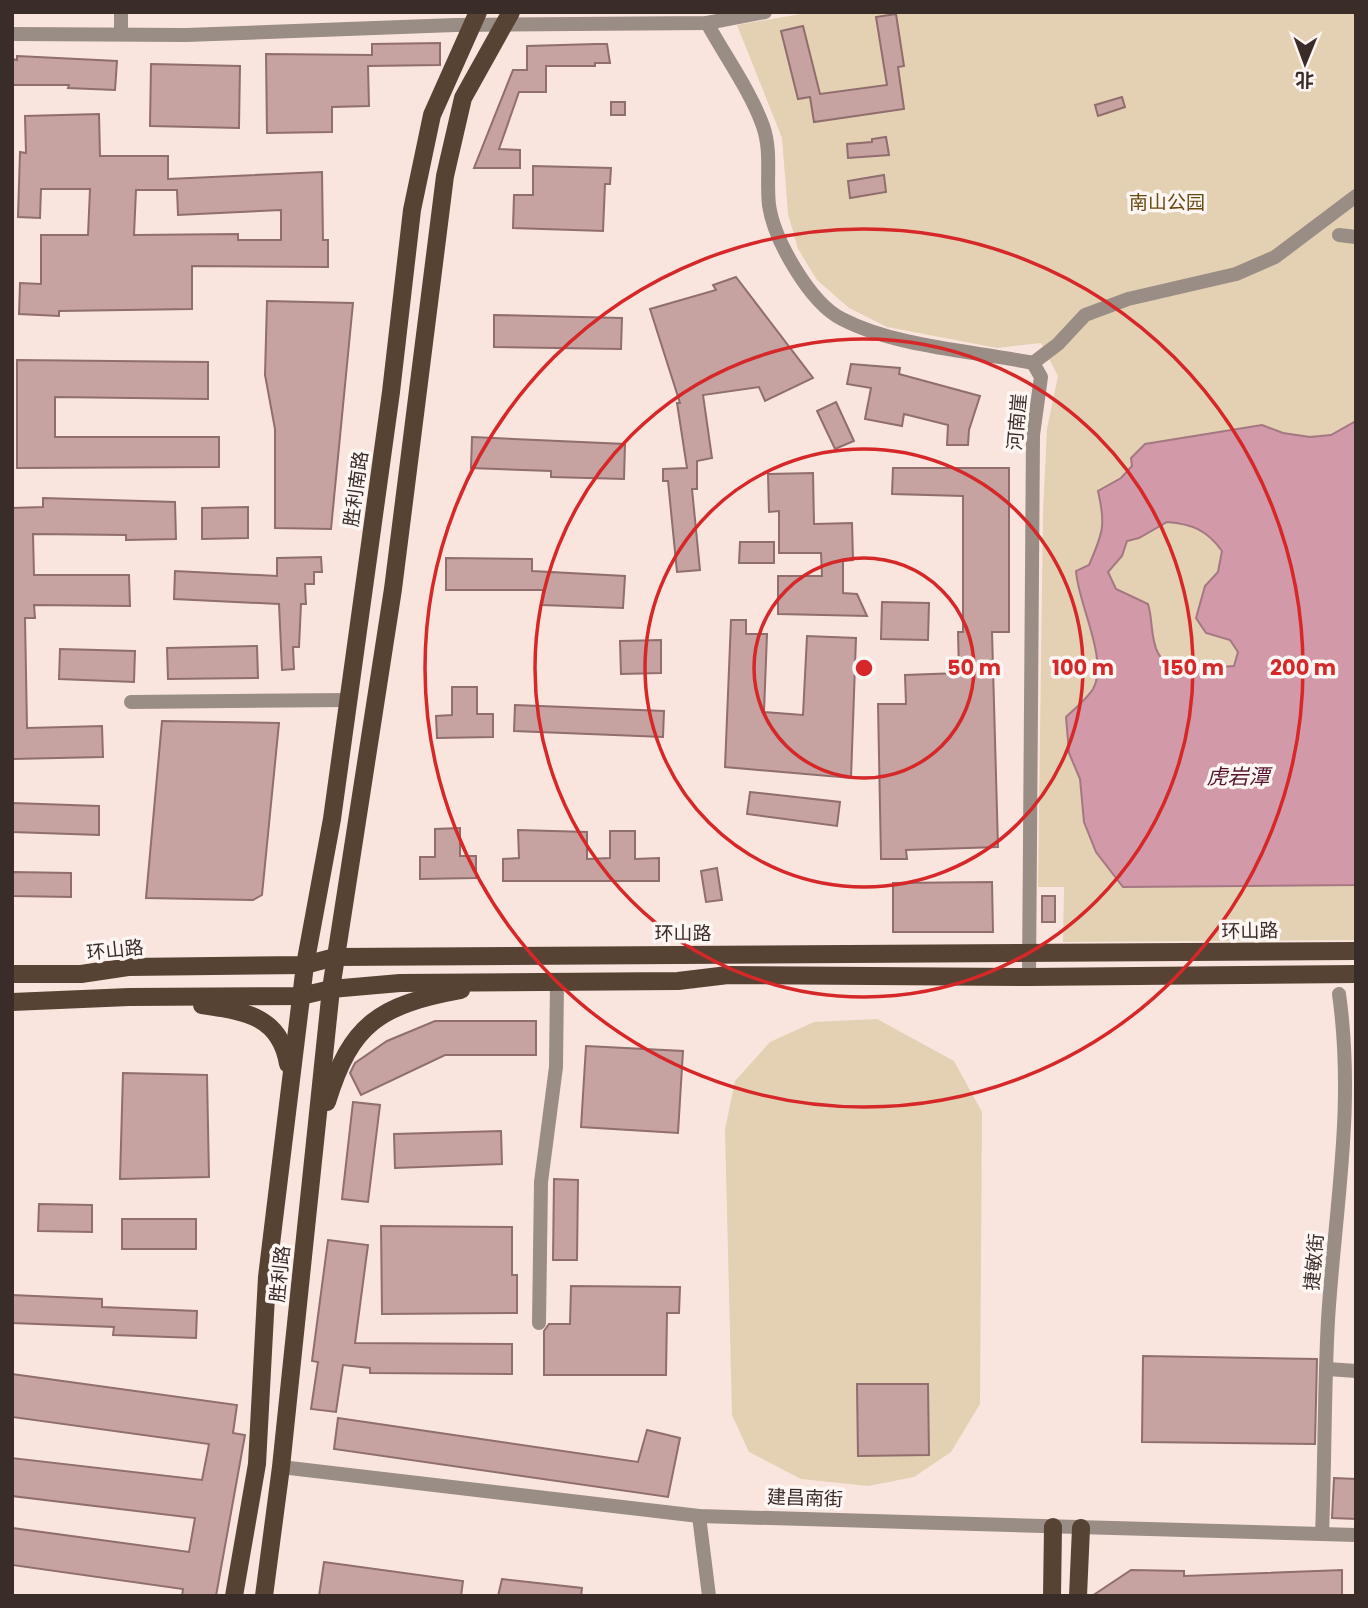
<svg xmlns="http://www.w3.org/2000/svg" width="1368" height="1608" viewBox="0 0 1368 1608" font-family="Poppins,'Noto Sans SC',sans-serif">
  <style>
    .green { fill: #e4d0b2 }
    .water { fill: #d299a8; stroke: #a47882; stroke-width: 2; fill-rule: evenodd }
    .building { fill: #c6a2a1; stroke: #8f6e6d; stroke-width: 2; fill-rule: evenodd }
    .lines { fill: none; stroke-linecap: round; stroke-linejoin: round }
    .minor { stroke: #998d85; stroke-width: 14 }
    .major { stroke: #564334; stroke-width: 18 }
    .ring { fill: none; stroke: #d62828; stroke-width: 3.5 }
    .labels { text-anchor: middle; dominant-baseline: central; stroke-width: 7; stroke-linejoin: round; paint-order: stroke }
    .park-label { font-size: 19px; fill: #684910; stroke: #fdf6f3 }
    .street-label { font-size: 19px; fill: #3a2c28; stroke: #fdf6f3 }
    .water-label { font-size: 21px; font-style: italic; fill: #57132e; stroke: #fdf6f3 }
    .centre { fill: #d62828; stroke: #fdf6f3; stroke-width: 3.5 }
    .ring-label { font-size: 21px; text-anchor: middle; font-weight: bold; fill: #d62828; stroke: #fdf6f3; stroke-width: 7; stroke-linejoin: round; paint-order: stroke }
  </style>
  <rect width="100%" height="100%" fill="#fae5de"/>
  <!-- green -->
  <g class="green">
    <polygon points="812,12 1356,12 1356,940 1063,942 1064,887 1038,887 1043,511 1047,429 1058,376 1041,343 997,348 887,327 849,308 817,280 798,249 788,214 782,138 737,25"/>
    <polygon points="877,1019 954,1061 982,1112 980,1404 951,1452 914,1477 868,1486 801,1479 749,1452 732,1415 725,1130 735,1081 770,1042 814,1022"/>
  </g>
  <!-- water -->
  <path class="water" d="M1356,421V885L1123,887L1096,852L1084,822L1080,779L1069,753L1066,717C1074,709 1087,699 1093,689C1109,660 1078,604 1076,571L1089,565C1103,533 1106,525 1098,491L1121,478L1132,466L1131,458L1145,444L1262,425L1283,433L1310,437L1331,435ZM1167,522C1192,524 1207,530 1222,551L1218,572L1205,586L1196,618L1206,633L1230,640L1238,652L1234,666C1210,667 1174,680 1158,653C1150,638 1153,619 1148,604L1116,589L1108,572L1122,556L1127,541L1139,538Z"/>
  <!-- building -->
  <g class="building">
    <polygon points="896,14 904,66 898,67 904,109 814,122 810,97 798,99 781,31 803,26 820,94 887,85 876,17"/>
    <polygon points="440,43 440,65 368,66 369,106 332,107 332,132 267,133 266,54 372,55 372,44"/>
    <polygon points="596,44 607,44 610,63 595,63 595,66 546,66 546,92 519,92 499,149 520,150 520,168 474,168 513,70 527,70 527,46"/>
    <polygon points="17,56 117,61 115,90 68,88 69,85 12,85 12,59 17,60"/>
    <polygon points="151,64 240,66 239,128 150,126"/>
    <polygon points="1122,97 1125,107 1098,116 1095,105"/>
    <rect x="611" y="102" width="14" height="13"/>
    <path d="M99,114L100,156H168V179L322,172L323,240H328V267L192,266V309L59,311V316L19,314L20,283L41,284V235H88L90,189H41L40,218L18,217L20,152L26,153L25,116ZM136,190H177L178,215L281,210V240H238V234L134,235Z"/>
    <polygon points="886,137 889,155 848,158 847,144 872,142 872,139"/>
    <polygon points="533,166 611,168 610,184 605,184 603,231 513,228 514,195 533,195"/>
    <polygon points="884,175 886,192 850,198 848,181"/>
    <polygon points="736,277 813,378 765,401 759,387 703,395 712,458 697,461 697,489 692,489 700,570 677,572 668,481 663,481 663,469 687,468 677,403 680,403 650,309 716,290 713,285"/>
    <polygon points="267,301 353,303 331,529 275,528 275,429 265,375"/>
    <polygon points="494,315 622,318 621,349 494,347"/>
    <polygon points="17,360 208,362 208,399 55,397 55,437 219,437 219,467 17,468"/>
    <polygon points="851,364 900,368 899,374 980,396 969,430 968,445 947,445 948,425 904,414 902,426 865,419 871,388 847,384"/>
    <polygon points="836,402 854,441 835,449 817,411"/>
    <polygon points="472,437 625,444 624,479 551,477 551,471 471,468"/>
    <polygon points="893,468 1009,468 1009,632 992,632 998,847 906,850 907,859 881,859 878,704 906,704 905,675 959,673 958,632 963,632 963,496 892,494"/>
    <polygon points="813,473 814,524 852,523 853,560 843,561 843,593 857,594 867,616 778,614 778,576 822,576 821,553 779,553 779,511 769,512 768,474"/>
    <polygon points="43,498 175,502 176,539 126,540 126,535 33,534 34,575 129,575 130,606 34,605 35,618 25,618 27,728 102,726 103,757 13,759 12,508 43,507"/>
    <polygon points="248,507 248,538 202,539 202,508"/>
    <polygon points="740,542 774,542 774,563 739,563"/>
    <polygon points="321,557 322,572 314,572 314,584 305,584 306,604 301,604 299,647 293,647 294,669 282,670 279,604 174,599 175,571 277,576 277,558"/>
    <polygon points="446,558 532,559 532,571 625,576 623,608 542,605 543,590 446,590"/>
    <polygon points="882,602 929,603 928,640 881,639"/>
    <polygon points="731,620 746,620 746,634 767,634 764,712 803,715 807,636 856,638 851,778 725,767"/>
    <polygon points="661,640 661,673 621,674 620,641"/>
    <polygon points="257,646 258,678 168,679 167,648"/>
    <polygon points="60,649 135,651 134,682 59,679"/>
    <polygon points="452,687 477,687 477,714 493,714 493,737 437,738 436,716 452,715"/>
    <polygon points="515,705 664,711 663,737 514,731"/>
    <polygon points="162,721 279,723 262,895 253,900 146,898"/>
    <polygon points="750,792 840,802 837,826 747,814"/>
    <polygon points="12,803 99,806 99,835 12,832"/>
    <polygon points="460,828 460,856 476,856 476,878 420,879 420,857 435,857 435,829"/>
    <polygon points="518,830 587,832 587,859 610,858 610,831 635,831 635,859 659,858 659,881 503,881 503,859 519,858"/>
    <polygon points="717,868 722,900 706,902 701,871"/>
    <polygon points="12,872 71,873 71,897 12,896"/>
    <polygon points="992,882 993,932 893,932 893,883"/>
    <rect x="1042" y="896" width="13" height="26"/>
    <polygon points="435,1021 536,1021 536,1055 445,1055 361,1095 350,1073 355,1063 387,1041"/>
    <polygon points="586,1046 683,1051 678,1133 581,1127"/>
    <polygon points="123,1073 207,1075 209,1177 120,1179"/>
    <polygon points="353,1102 380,1105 368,1202 342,1199"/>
    <polygon points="501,1131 502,1164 395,1168 394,1134"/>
    <polygon points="554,1179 578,1180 577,1260 553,1260"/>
    <polygon points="39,1204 92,1205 92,1232 38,1231"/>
    <rect x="122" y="1219" width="74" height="30"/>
    <polygon points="381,1226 512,1227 512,1275 517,1275 517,1313 382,1314"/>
    <polygon points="328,1240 368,1245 355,1343 512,1344 512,1374 370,1373 370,1368 343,1365 336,1412 311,1409 318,1362 312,1361"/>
    <polygon points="571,1286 680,1287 679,1313 667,1313 666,1375 544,1375 544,1331 549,1324 570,1324"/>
    <polygon points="12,1295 102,1299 102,1307 197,1311 196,1338 113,1335 114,1327 12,1323"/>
    <polygon points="1143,1356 1317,1359 1315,1444 1142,1442"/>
    <polygon points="12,1374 237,1405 233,1433 245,1435 216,1596 182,1596 183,1589 12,1565 12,1528 189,1552 195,1518 12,1496 12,1458 202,1480 209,1444 12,1417"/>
    <polygon points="857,1384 928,1384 929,1455 858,1456"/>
    <polygon points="338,1418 638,1462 647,1430 680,1438 668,1497 334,1449"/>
    <polygon points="1334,1478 1356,1479 1356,1519 1332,1518"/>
    <polygon points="324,1562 463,1581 461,1596 319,1596"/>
    <polygon points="1131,1570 1184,1571 1184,1576 1342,1570 1342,1596 1092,1596"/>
    <polygon points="502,1579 582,1588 581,1596 498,1596"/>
  </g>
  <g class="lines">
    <!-- minor -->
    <g class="minor">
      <path d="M707,23C725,56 750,90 763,126C772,152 766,178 769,205C774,240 810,303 842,319C896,347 973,351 1033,363L1041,377L1033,435L1029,977"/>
      <polyline points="12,34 186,35 455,25 707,23 765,12"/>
      <polyline points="121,34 121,12"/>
      <polyline points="1339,235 1356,237"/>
      <polyline points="1033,363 1058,344 1085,315 1128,299 1236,274 1275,257 1356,196"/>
      <polyline points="131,702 348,700"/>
      <polyline points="539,1323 541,1182 556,1067 557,982"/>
      <polyline points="1328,1369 1356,1371"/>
      <polyline points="281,1467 699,1516 1356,1535"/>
      <polyline points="699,1516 709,1596"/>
      <path d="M1322,1534C1325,1462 1324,1391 1328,1320C1335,1207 1355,1108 1339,994"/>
    </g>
    <!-- major -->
    <g class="major">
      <polyline points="12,974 81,974 128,967 305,965 335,957 1356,951"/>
      <polyline points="12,1002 129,997 301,996 331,989 400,983 678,981 728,975 1029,977 1356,974"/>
      <path d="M202,1005C243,1011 280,1015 288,1064"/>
      <path d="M327,1102C351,1023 380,1005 461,990"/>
      <polyline points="234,1596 257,1464 267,1277 305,965 332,819 391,392 412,210 432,115 478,12"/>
      <polyline points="264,1596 281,1467 331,989 393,589 445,176 463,98 511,12"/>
      <polyline points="1052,1596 1053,1527"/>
      <polyline points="1078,1596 1081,1528"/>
    </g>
  </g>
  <!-- distance rings -->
  <g class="ring">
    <circle cx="864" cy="668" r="110"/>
    <circle cx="864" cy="668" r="219"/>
    <circle cx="864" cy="668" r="329"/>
    <circle cx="864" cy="668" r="439"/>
  </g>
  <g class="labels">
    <!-- park labels -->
    <g class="park-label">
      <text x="1167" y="202">南山公园</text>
    </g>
    <!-- street labels -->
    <g class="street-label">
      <text transform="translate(1017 422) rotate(-85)">河南崖</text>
      <text transform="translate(356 489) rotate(-82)">胜利南路</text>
      <text transform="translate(1250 931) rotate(-1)">环山路</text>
      <text x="683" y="933">环山路</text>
      <text transform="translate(115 950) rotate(-6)">环山路</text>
      <text transform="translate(1314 1262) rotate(-85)">捷敏街</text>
      <text transform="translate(280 1274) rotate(-84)">胜利路</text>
      <text transform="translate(805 1498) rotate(2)">建昌南街</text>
    </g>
    <!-- water labels -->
    <g class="water-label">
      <text x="1238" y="776">虎岩潭</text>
    </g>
  </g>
  <circle cx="864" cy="668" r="10" class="centre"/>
  <g class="ring-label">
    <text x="974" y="675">50 m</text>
    <text x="1083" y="675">100 m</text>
    <text x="1193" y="675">150 m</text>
    <text x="1303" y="675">200 m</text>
  </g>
  <!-- border -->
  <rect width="1368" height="1608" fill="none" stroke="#3a2c28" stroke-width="28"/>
  <!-- north arrow -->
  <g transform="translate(1305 63) rotate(181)" stroke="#fdf6f3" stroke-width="5" paint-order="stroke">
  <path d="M0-5L12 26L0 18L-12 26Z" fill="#3a2c28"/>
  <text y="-10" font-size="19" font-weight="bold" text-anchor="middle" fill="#3a2c28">北</text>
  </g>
</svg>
